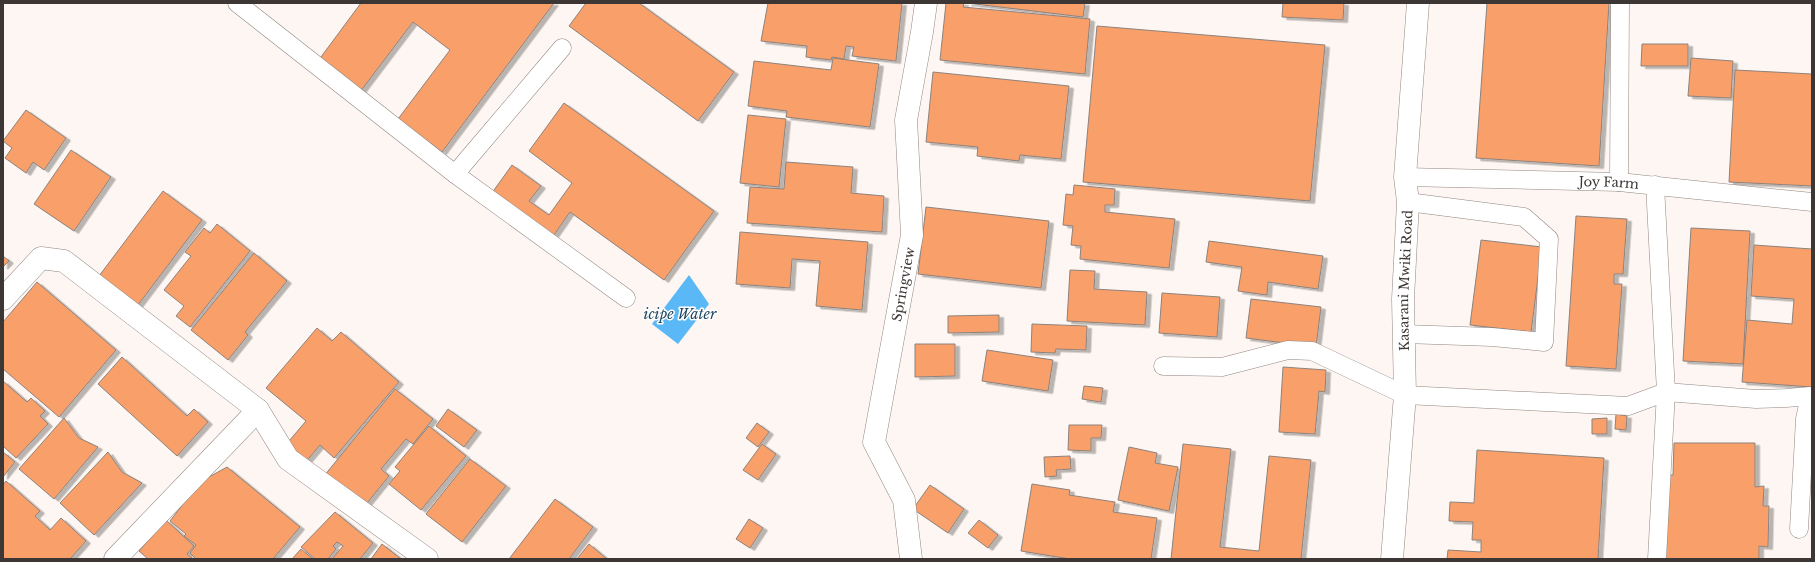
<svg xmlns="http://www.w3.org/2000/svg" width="1815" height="562" viewBox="0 0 1815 562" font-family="'Libre Baskerville',serif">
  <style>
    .water { fill: #5bb8f7 }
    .building { fill: #f89f6a; stroke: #8e827c; filter: url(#shadow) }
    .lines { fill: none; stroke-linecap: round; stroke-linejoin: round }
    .service-casing { stroke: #918680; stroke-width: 19 }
    .minor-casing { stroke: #918680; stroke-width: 23 }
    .secondary-casing { stroke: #918680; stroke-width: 23 }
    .service { stroke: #fff; stroke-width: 18 }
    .minor { stroke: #fff; stroke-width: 22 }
    .secondary { stroke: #fff; stroke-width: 22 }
    .labels { text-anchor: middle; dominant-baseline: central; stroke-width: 3; stroke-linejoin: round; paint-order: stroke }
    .street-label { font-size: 13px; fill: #3c3734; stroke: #fff }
    .water-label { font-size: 14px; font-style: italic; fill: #1e455f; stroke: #fff }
  </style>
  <defs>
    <filter id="shadow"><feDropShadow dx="4.5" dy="2.5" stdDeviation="0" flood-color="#0004"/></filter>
  </defs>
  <rect width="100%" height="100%" fill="#fdf6f2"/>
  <!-- water -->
  <polygon class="water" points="689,275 709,304 678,344 652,324"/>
  <!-- building -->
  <g class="building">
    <polygon points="361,3 554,3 442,152 398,119 450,50 413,22 360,92 318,61"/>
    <polygon points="586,3 639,3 734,72 698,121 569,26"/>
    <polygon points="768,3 902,3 896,61 852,56 854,47 846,46 844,59 832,57 831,60 806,57 807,46 761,41"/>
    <polygon points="946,3 964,3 963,7 1090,19 1085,74 940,60"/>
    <polygon points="967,3 1085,3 1083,17"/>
    <polygon points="1283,3 1344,3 1343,20 1282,17"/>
    <polygon points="1487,3 1609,3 1599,166 1476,158"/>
    <polygon points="1097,26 1325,45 1310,201 1083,182"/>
    <polygon points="1642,44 1688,44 1688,66 1641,66"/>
    <polygon points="833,58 879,64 870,127 786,117 787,111 748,106 754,61 831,70"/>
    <polygon points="1691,58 1733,61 1731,98 1688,96"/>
    <polygon points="1735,70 1812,74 1812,186 1729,182"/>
    <polygon points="933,72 1069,86 1061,159 1020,155 1019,161 977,156 978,147 926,142"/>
    <polygon points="564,103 714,211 664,280 570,212 554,235 489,197 512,165 541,186 529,201 549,215 572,183 529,151"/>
    <polygon points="26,110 66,138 44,170 33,162 26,173 5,158 12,148 3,141"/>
    <polygon points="748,115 786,119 779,187 740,183"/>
    <polygon points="71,150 111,177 74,231 34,204"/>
    <polygon points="786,162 853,167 851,193 884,196 882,232 747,223 750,187 784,189"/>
    <polygon points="1074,185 1115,189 1114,205 1105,205 1105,212 1175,219 1169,268 1080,259 1081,246 1071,245 1073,226 1063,225 1066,194 1073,195"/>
    <polygon points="163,191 202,220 135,309 96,280"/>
    <polygon points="926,207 1049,221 1041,288 918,274"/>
    <polygon points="1576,216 1627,219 1623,274 1614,274 1614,284 1622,284 1616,369 1566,366"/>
    <polygon points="217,224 250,251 190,327 176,316 184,306 164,290 191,256 185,252 204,228 210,233"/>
    <polygon points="1691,228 1750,231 1743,364 1683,361"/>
    <polygon points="740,232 868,242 862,310 816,306 820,261 792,259 790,288 736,284"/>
    <polygon points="1481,240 1542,247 1531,332 1470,325"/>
    <polygon points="1209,241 1323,256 1318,289 1268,282 1267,295 1238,291 1242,267 1206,262"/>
    <polygon points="1754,245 1812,249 1812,387 1742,382 1747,320 1792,324 1794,299 1751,296"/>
    <polygon points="254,253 287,281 245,332 248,335 228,360 191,330"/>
    <polygon points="3,256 9,261 3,267"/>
    <polygon points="1070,270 1095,271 1094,289 1147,292 1145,325 1067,321"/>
    <polygon points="37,282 116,350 59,417 3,369 3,322"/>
    <polygon points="1162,293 1220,297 1217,337 1159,333"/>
    <polygon points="1251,299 1321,307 1316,347 1246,338"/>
    <polygon points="999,315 999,332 948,333 948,316"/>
    <polygon points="1032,324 1087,326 1086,350 1056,349 1055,353 1031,352"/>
    <polygon points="317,328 332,341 341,332 399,382 334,458 320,445 304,464 284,447 306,421 266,388"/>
    <polygon points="915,344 955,344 955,376 915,377"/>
    <polygon points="987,350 1053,360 1048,391 982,381"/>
    <polygon points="122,357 187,416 194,409 208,422 177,456 98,384"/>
    <polygon points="1283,367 1326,370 1325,392 1319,391 1315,434 1279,432"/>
    <polygon points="3,381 27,402 31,398 45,411 40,416 48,424 16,458 3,446"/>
    <polygon points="1084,386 1103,388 1101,402 1082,399"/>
    <polygon points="395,389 433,419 413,444 406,439 381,469 389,476 363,508 324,476"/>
    <polygon points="448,409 477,430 464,447 436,426"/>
    <polygon points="1616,414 1627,416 1626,430 1615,429"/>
    <polygon points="64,418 79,438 98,447 54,499 19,469"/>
    <polygon points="1607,418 1607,434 1592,434 1592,419"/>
    <polygon points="757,423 769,432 758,447 746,438"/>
    <polygon points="1069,425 1102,425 1101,438 1091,438 1091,451 1068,450"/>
    <polygon points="429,426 466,456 421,510 389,484 400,471 395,467"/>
    <polygon points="1674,443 1755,443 1755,487 1764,486 1763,506 1769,506 1768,547 1759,546 1759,559 1660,559 1661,475 1673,475"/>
    <polygon points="762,444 776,454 758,480 743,470"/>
    <polygon points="1183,444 1231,449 1220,547 1259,551 1269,456 1311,460 1301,559 1171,559"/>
    <polygon points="1129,447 1157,453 1155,463 1178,467 1169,511 1118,500"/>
    <polygon points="1477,450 1604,458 1598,559 1447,559 1448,550 1481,552 1481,540 1472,540 1473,522 1449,521 1450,502 1474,503"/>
    <polygon points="3,452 15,462 3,477"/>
    <polygon points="108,452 122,472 142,483 94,535 60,503"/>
    <polygon points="1070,456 1071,469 1056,470 1057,476 1045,477 1044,457"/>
    <polygon points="470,459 506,486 462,542 426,514"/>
    <polygon points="227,467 300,527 273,559 196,559 190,553 196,545 184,536 186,534 170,521 200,482"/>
    <polygon points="6,481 40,511 35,516 50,530 61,518 86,541 70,559 3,559 3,485"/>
    <polygon points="1032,484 1070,490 1069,495 1115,502 1113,512 1157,518 1151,559 1070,559 1021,551"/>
    <polygon points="930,485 964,509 948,533 913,509"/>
    <polygon points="555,499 593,527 569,559 509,559"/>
    <polygon points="335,512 373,543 360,559 332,559 343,546 337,542 333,546 336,549 328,559 315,559 301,547"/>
    <polygon points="749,519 763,528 750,548 736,539"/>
    <polygon points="166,520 194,546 187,554 193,559 148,559 139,551"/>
    <polygon points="979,520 998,535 988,548 968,533"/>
    <polygon points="382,544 401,559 371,559"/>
    <polygon points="589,544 607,559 577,559"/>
    <polygon points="301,549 313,559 292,559"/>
  </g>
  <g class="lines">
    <!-- service casing -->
    <g class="service-casing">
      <g id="service">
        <polyline points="237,3 455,174 626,298"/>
        <polyline points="455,174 562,48"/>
        <path id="s1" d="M1405,177L1619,182L1812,202"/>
        <polyline points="1619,182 1620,3"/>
        <polyline points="1655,185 1666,392 1657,559"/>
        <polyline points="1404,334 1492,337 1544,342 1549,239 1524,217 1408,202"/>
        <polyline points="1163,366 1222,367 1288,350 1312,351 1405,395 1628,406 1666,392 1756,399 1786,398 1810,396 1805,419 1799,529"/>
      </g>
    </g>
    <!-- minor casing -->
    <g class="minor-casing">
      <g id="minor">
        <polyline points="3,299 41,258 64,261 258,410 288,459 427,559"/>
        <polyline points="115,559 258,410"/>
        <path id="s2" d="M911,559L904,500L874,442L912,235L906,120L922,32L926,3"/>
      </g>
    </g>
    <!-- secondary casing -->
    <g class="secondary-casing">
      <g id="secondary">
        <path id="s3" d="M1392,559L1405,395L1403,299L1408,202L1405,177L1418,3"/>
      </g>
    </g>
    <!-- service -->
    <use href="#service" class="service"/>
    <!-- minor -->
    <use href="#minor" class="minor"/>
    <!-- secondary -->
    <use href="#secondary" class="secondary"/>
  </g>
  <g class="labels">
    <!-- street labels -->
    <g class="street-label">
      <text stroke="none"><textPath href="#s1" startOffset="204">Joy Farm</textPath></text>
      <text stroke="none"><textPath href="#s3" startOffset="279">Kasarani Mwiki Road</textPath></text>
      <text stroke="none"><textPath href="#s2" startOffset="285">Springview</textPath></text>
    </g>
    <!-- water labels -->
    <g class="water-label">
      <text x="680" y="314">icipe Water</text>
    </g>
  </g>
  <!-- border -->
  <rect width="1815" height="562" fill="none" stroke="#3c3734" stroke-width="8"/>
</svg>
